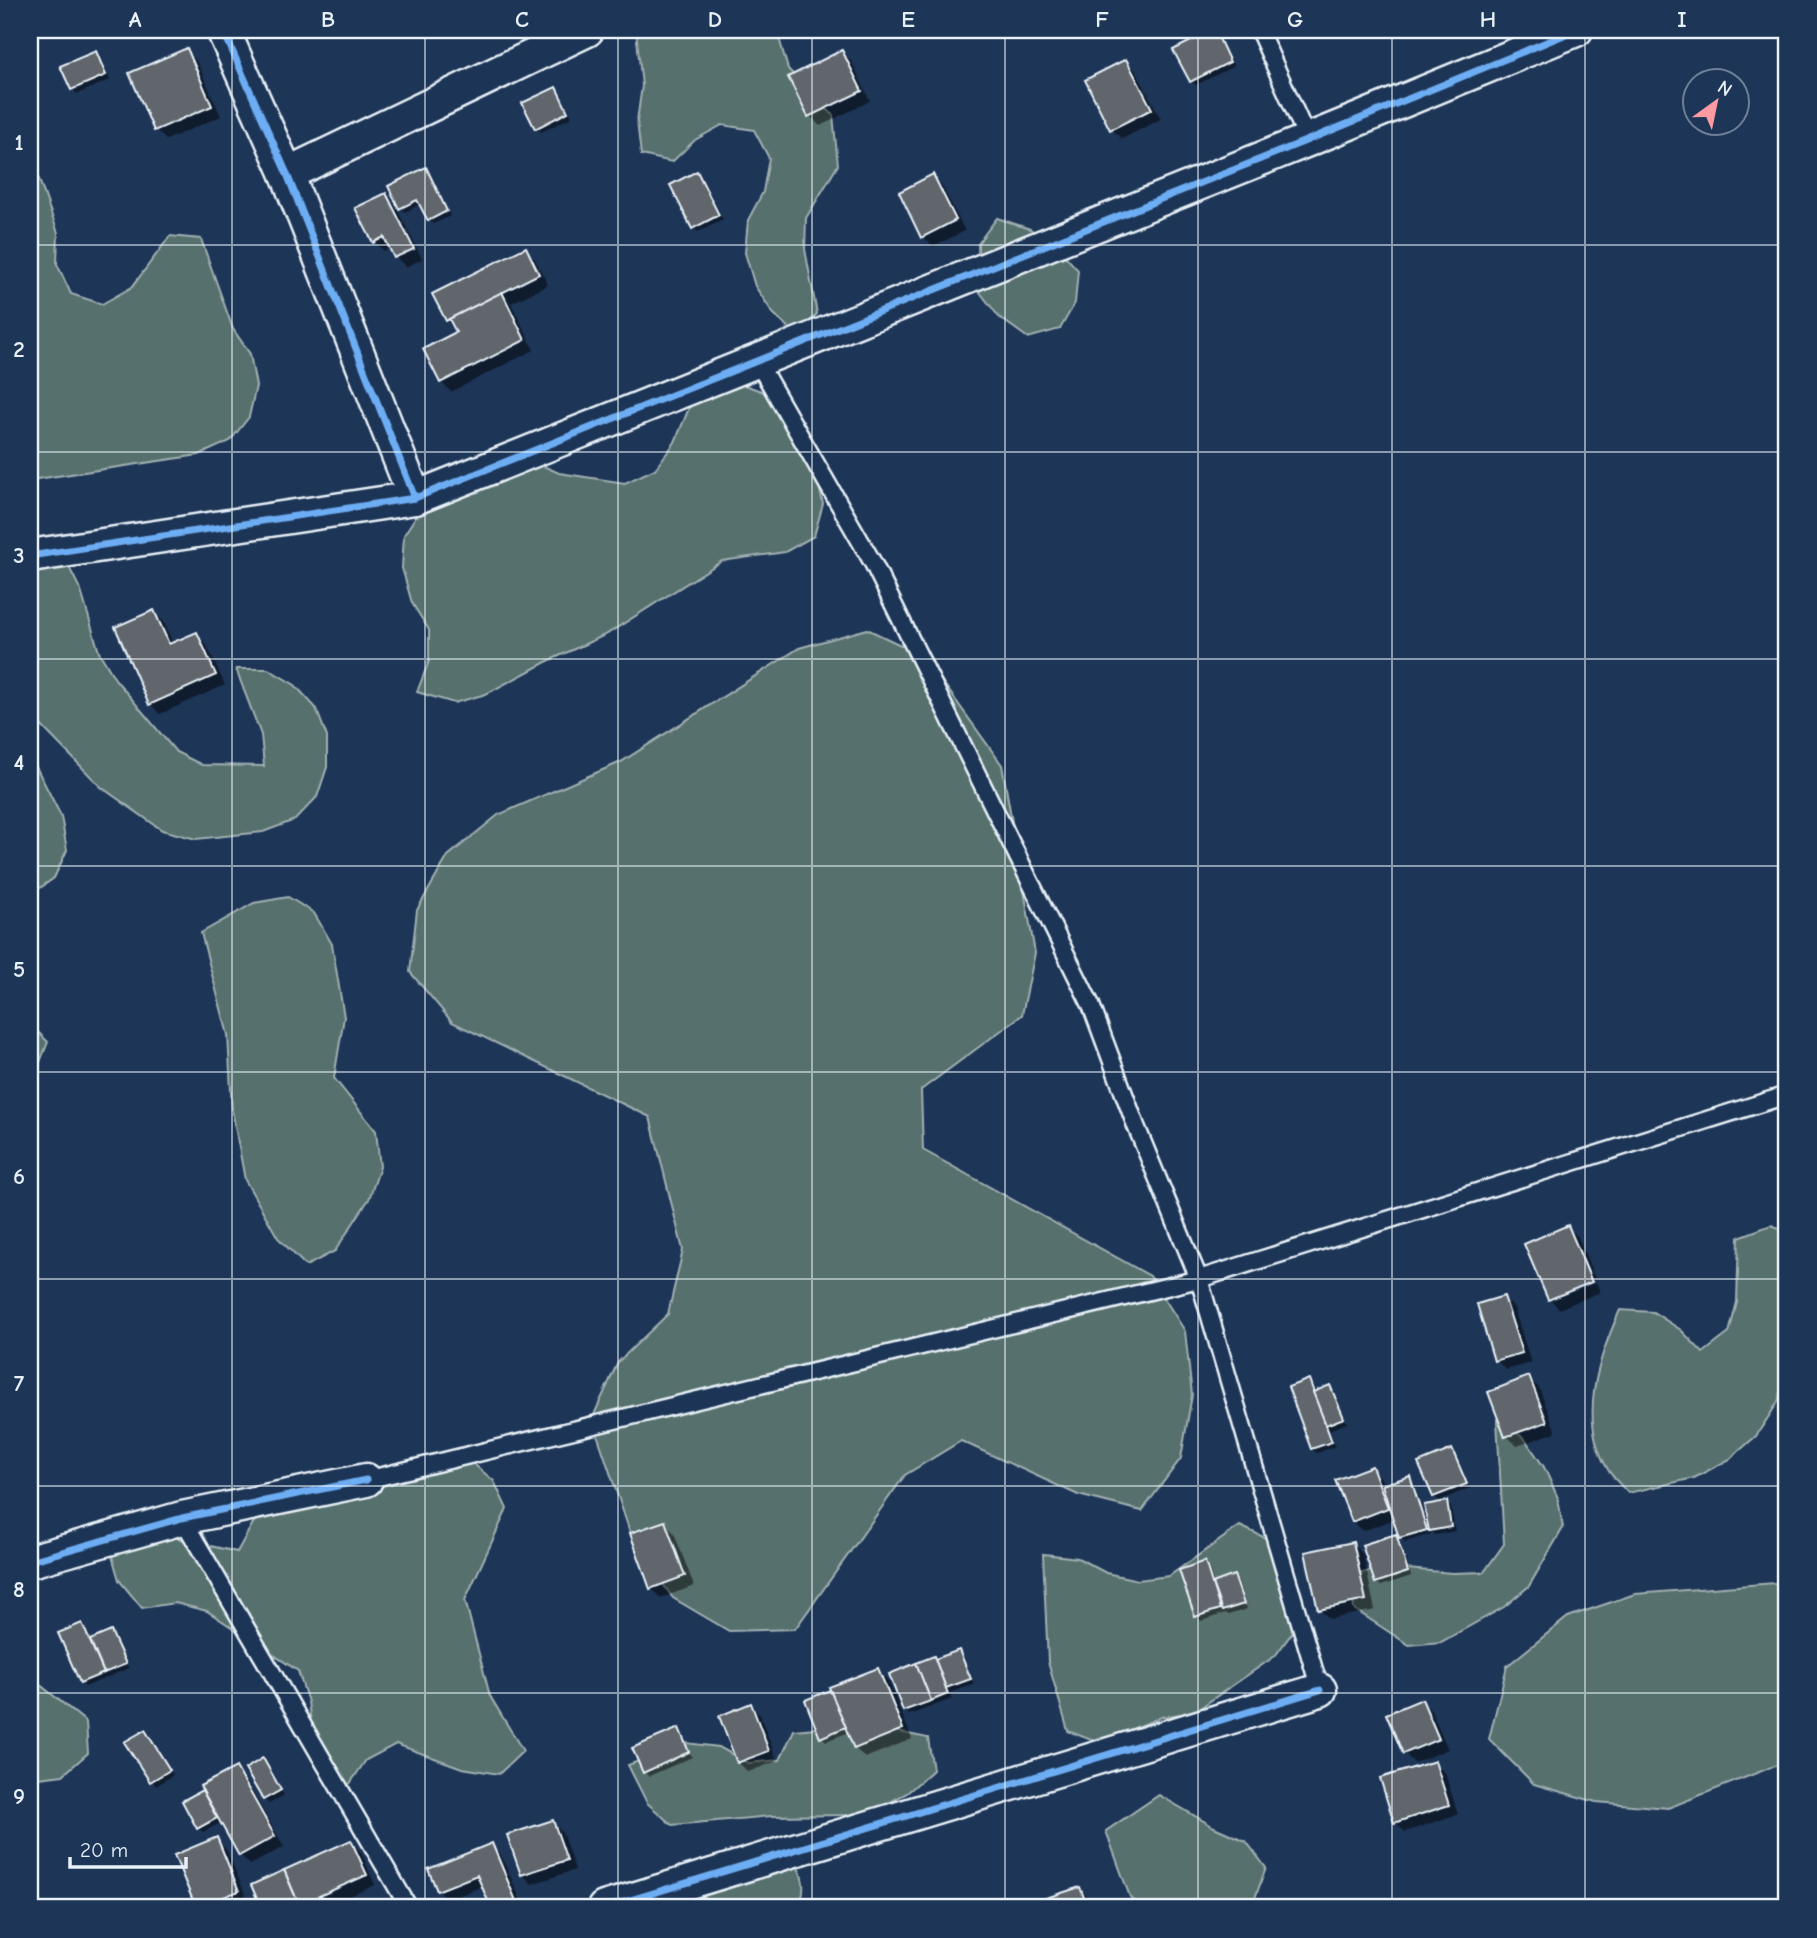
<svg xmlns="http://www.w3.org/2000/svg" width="1817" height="1938" viewBox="0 0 1817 1938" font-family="'Comic Neue',sans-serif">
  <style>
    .green { fill: #57706d; stroke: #a0b0b2; stroke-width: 2 }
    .shadow { fill: #0007 }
    .building { fill: #61666c; stroke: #e8f1f8; stroke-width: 2 }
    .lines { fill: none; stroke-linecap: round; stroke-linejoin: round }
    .lane-casing { stroke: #e8f1f8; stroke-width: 21 }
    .street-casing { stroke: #e8f1f8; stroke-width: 37 }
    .lane { stroke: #1d3557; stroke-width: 16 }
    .street { stroke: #1d3557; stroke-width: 32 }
    .cycleway-casing { stroke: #1d3557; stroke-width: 11 }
    .cycleway { stroke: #6dadf4; stroke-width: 7 }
    .grid { fill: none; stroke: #e8f1f8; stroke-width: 2; stroke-opacity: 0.55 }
    .neatline { fill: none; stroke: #e8f1f8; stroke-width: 2.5 }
    .grid-label { font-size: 23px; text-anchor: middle; font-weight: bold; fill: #e8f1f8 }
  </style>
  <rect width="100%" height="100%" fill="#1d3557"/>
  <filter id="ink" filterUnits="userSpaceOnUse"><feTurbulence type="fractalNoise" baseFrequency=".0143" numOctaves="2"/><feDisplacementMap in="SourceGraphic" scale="14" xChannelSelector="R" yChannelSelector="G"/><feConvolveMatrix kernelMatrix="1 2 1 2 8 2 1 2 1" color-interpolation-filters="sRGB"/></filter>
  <g filter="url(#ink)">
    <!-- green -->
    <g class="green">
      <polygon points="636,30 790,30 779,38 788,69 833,115 838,165 806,218 805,249 817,314 796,335 773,313 755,286 745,253 748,220 763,192 769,158 754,130 722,125 695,140 672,162 641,155 637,121 642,86"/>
      <polygon points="30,161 36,171 58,233 57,264 71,294 102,304 132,287 170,236 201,239 233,329 250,354 256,386 249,417 230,441 199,455 30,480"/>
      <polygon points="997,218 1030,229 1056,246 1078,270 1075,303 1060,329 1028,338 999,317 979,291 978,243"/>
      <polygon points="733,381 764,392 792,412 816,473 823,504 814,536 785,552 722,561 607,634 546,662 486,694 454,703 417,692 429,661 429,630 412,603 402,568 404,535 421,508 530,460 559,473 625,483 655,469 675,442 699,384"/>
      <polygon points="30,560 67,563 81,591 99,652 115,679 176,752 202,765 264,766 261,735 236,669 268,669 295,685 316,708 327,737 327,767 317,797 295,820 263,832 196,839 162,830 101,787 30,714"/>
      <polygon points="867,629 924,656 1002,765 1035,953 1022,1015 921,1090 923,1150 1150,1276 1185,1331 1192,1395 1181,1458 1142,1511 1078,1495 961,1441 905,1475 795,1629 729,1631 673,1598 634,1544 592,1419 618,1362 668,1314 683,1250 650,1117 452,1022 410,972 417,910 448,856 498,815 621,762 799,648"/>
      <polygon points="30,755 61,816 67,850 54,878 30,895"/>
      <polygon points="288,897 314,913 332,944 344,1017 334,1078 376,1131 380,1167 369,1199 335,1251 306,1266 278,1238 245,1180 232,1110 228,1035 201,933 254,903"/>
      <polygon points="30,1024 48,1042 30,1087"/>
      <path d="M1771,1225L1787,1231V1368L1778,1402L1756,1436L1730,1459L1694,1478L1628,1493C1621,1485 1612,1477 1607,1468C1578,1418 1598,1359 1620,1310L1653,1312L1681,1330L1703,1353L1729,1333L1737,1302L1739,1237Z"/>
      <polygon points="1497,1420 1524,1438 1544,1467 1558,1498 1563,1528 1529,1586 1504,1607 1441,1642 1409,1645 1354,1609 1351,1576 1385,1567 1452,1573 1484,1572 1504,1544"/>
      <polygon points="469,1460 494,1481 507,1509 465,1600 490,1696 523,1751 499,1774 462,1768 396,1744 366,1760 349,1785 318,1769 308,1702 298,1671 207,1611 175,1603 142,1608 119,1580 110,1549 145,1538 176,1538 237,1552 253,1523 274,1500"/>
      <polygon points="1240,1526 1268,1539 1292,1564 1302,1596 1294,1630 1275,1656 1194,1712 1161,1717 1099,1743 1068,1731 1048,1662 1043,1554 1078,1558 1106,1573 1138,1580 1169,1576"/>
      <polygon points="1787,1582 1787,1761 1668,1808 1596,1802 1534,1784 1489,1739 1507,1666 1568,1617 1635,1594"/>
      <polygon points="30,1674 38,1683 86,1722 88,1753 63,1775 30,1779"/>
      <polygon points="859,1724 928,1738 933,1770 907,1793 879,1808 848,1815 772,1816 672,1825 647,1803 628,1765 686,1743 719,1747 748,1763 780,1760 794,1730"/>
      <polygon points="1159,1795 1214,1827 1246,1841 1266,1868 1255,1898 1249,1908 1139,1908 1130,1897 1106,1831"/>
      <path d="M797,1865C805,1881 805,1891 799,1908H642L648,1893L679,1866L687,1881Z"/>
    </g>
    <!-- shadow -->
    <g class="shadow">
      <polygon points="1214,31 1218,36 1234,66 1196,85 1191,81"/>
      <polygon points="187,50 196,60 221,116 166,140 156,130 131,74"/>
      <polygon points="842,52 852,62 870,101 820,126 810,116"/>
      <polygon points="95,53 100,57 110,80 77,94 73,89 63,67"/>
      <polygon points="1126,61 1136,71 1161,119 1122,139 1112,129 1087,81"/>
      <polygon points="555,89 560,93 572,117 541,132 537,128"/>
      <polygon points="425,169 430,174 450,216 433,224 429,220 421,204 405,212 401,208"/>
      <polygon points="697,174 702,178 723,220 698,232 693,228"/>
      <polygon points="933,176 942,186 965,231 933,246 923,237"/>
      <polygon points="386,195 395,205 422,259 406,267 396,257 391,248 384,251 374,241"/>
      <polygon points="525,249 535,259 548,285 511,303 534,350 451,392 441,382 458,333 447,320"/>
      <polygon points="154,612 164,622 173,644 197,634 206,644 225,685 160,714 150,704"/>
      <polygon points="1568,1227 1578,1237 1595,1279 1552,1297 1552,1300 1596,1282 1600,1292 1559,1309 1550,1299"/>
      <polygon points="1504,1298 1514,1308 1531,1363 1506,1370 1496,1360"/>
      <polygon points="1529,1378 1539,1388 1556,1432 1517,1446 1507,1436"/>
      <polygon points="1309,1381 1313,1386 1316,1393 1330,1387 1335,1392 1347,1423 1329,1430 1335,1446 1317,1453 1312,1449 1291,1388"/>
      <polygon points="1452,1451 1456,1455 1470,1488 1439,1501 1434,1496 1420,1464"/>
      <polygon points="1371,1468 1381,1478 1384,1486 1409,1478 1414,1483 1426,1520 1446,1503 1451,1507 1455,1531 1435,1535 1429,1528 1431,1534 1405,1542 1401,1537 1395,1519 1363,1531 1353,1521"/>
      <polygon points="664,1523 674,1533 694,1586 661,1598 651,1588"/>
      <polygon points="1395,1536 1400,1541 1411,1576 1381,1586 1376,1582"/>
      <polygon points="1353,1544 1363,1554 1375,1610 1330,1619 1320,1610"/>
      <polygon points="1205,1563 1209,1568 1214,1584 1233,1577 1238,1581 1247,1609 1228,1615 1226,1613 1201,1621 1197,1616"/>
      <polygon points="82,1625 86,1629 92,1641 111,1633 116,1638 129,1668 85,1687 81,1682"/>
      <polygon points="959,1652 963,1657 974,1684 949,1693 952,1699 909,1715 905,1710 936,1660"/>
      <polygon points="878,1670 888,1680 912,1739 865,1758 855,1748 849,1732 826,1741 822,1737 830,1692 835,1698"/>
      <polygon points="1422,1701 1431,1711 1448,1749 1414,1763 1404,1753"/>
      <polygon points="751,1705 760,1715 777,1761 748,1772 738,1762"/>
      <polygon points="678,1730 683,1735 692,1757 649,1776 644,1772"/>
      <polygon points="149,1736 173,1775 156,1786 127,1742"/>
      <polygon points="1435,1763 1445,1773 1458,1814 1405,1832 1395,1822"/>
      <polygon points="267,1765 284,1795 269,1804 264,1799"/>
      <polygon points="235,1769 245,1779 284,1847 250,1865 240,1855 222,1822 203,1832 199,1828 202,1792 207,1797"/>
      <polygon points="553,1822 562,1832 575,1870 532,1884 522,1874"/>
      <polygon points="216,1839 226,1849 248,1901 231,1908 198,1908 177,1856"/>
      <polygon points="351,1842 361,1852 375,1885 324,1908 263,1908 253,1886"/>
      <polygon points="491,1845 501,1855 524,1908 493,1908 483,1886 448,1900 438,1890"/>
      <polygon points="30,1869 37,1882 30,1886"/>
      <polygon points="1080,1889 1090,1899 1093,1908 1020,1908"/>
    </g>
    <!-- building -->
    <g class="building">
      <polygon points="1213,30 1215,30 1230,62 1190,82 1173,50"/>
      <polygon points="187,48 212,106 154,131 129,73"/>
      <polygon points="842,50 862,91 808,117 788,77"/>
      <polygon points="96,51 106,75 71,90 60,66"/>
      <polygon points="1126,59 1152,109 1110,130 1085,80"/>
      <polygon points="556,87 568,112 535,129 522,103"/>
      <polygon points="426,167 447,211 428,221 417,200 399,209 388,186"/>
      <polygon points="697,171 719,215 692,229 670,185"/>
      <polygon points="933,174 956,220 921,238 899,192"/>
      <polygon points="386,193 414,249 394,258 384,237 373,243 355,208"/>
      <polygon points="526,247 539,274 446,321 432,294"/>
      <polygon points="502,292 525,340 440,383 423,349 456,332 449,319"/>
      <polygon points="154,610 169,644 197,632 216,675 149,705 115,627"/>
      <polygon points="1568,1225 1592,1282 1548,1300 1524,1244"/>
      <polygon points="1504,1296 1522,1353 1494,1361 1477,1304"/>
      <polygon points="1529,1376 1547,1422 1505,1437 1488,1392"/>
      <polygon points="1309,1379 1332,1442 1311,1449 1288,1387"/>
      <polygon points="1330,1385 1344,1418 1326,1425 1313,1392"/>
      <polygon points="1452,1449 1467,1484 1433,1497 1418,1463"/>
      <polygon points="1372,1466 1388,1508 1352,1522 1335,1480"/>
      <polygon points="1410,1476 1427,1530 1399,1538 1382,1485"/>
      <polygon points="1447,1501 1451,1527 1429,1531 1424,1505"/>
      <polygon points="665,1521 685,1576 650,1589 630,1533"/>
      <polygon points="1396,1534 1408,1572 1375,1583 1362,1545"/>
      <polygon points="1353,1542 1366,1600 1318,1610 1305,1552"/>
      <polygon points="1205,1561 1220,1609 1195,1617 1179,1570"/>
      <polygon points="1234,1575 1244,1604 1222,1611 1212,1583"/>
      <polygon points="82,1623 104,1673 80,1683 58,1633"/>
      <polygon points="111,1631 126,1664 104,1673 90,1640"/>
      <polygon points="959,1650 971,1679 946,1688 935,1659"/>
      <polygon points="934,1656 948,1694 931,1701 916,1663"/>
      <polygon points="916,1663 931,1701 903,1711 889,1674"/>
      <polygon points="878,1668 903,1729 854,1749 829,1687"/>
      <polygon points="830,1690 846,1727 820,1738 805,1700"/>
      <polygon points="1422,1699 1439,1739 1403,1754 1386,1714"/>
      <polygon points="751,1703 769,1751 737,1763 719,1716"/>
      <polygon points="679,1728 689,1752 643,1773 632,1748"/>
      <polygon points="145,1730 170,1770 150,1782 124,1742"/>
      <polygon points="263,1758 281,1790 263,1800 245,1769"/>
      <polygon points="1435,1761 1449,1805 1394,1823 1380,1778"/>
      <polygon points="236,1767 275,1836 239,1856 200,1786"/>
      <polygon points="202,1790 217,1818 197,1829 182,1801"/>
      <polygon points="553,1820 567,1860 521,1875 507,1835"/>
      <polygon points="217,1837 239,1891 196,1908 174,1855"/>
      <polygon points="351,1840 367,1875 299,1905 284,1870"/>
      <polygon points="492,1843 519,1908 491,1908 477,1875 437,1891 428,1869"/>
      <polygon points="284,1870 299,1905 292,1908 261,1908 251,1885"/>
      <polygon points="1080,1887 1088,1908 1015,1908"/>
    </g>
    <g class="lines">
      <!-- lane casing -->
      <g class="lane-casing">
        <g id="lane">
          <polyline points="1259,30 1308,140"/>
          <polyline points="757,361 873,563 1091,1005 1136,1126 1199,1279 1320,1690"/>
          <polyline points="366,1480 1199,1279 1787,1095"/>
          <polyline points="182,1518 409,1908"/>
        </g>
      </g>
      <!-- street casing -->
      <g class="street-casing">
        <g id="street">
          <polyline points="223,30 287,174 415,498"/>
          <polyline points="287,174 587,30"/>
          <polyline points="30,556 415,498 1308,140 1576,30"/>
          <polyline points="30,1561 182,1518 366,1480"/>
          <polyline points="604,1908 1320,1690"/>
        </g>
      </g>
      <!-- lane -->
      <use href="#lane" class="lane"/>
      <!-- street -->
      <use href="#street" class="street"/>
      <!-- cycleway casing -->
      <g class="cycleway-casing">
        <g id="cycleway">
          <polyline points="223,30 287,174 415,498"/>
          <polyline points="30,556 415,498 1308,140 1576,30"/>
          <polyline points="30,1561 182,1518 366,1480"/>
          <polyline points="604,1908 1320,1690"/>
        </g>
      </g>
      <!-- cycleway -->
      <use href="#cycleway" class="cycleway"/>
    </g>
  </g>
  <!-- grid -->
  <path class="grid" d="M232,30V1908M425,30V1908M618,30V1908M812,30V1908M1005,30V1908M1198,30V1908M1392,30V1908M1585,30V1908M30,245H1787M30,452H1787M30,659H1787M30,866H1787M30,1072H1787M30,1279H1787M30,1486H1787M30,1693H1787"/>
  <!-- margin -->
  <rect width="1817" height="1938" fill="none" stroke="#1d3557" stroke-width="77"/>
  <!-- north arrow -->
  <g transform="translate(1716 102) rotate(33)"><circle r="33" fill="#1d3557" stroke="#6e8097" stroke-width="2"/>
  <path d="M0-5L12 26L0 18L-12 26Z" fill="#ff9aa2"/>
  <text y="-10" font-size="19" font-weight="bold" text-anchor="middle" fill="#e8f1f8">N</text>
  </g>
  <!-- scale -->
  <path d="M70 1857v10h116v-10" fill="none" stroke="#e8f1f8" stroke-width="3.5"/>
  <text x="80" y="1857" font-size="21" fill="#e8f1f8" stroke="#1d3557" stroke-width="5" paint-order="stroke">20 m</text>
  <rect x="38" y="38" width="1740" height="1861" class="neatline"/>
  <g class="grid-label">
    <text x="135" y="27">A</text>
    <text x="328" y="27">B</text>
    <text x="522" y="27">C</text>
    <text x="715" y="27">D</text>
    <text x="908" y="27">E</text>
    <text x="1102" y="27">F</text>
    <text x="1295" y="27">G</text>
    <text x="1488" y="27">H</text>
    <text x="1682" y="27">I</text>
    <text x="19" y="150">1</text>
    <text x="19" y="357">2</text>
    <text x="19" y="563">3</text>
    <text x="19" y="770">4</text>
    <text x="19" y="977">5</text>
    <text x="19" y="1184">6</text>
    <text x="19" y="1391">7</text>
    <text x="19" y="1597">8</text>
    <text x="19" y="1804">9</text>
  </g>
</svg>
